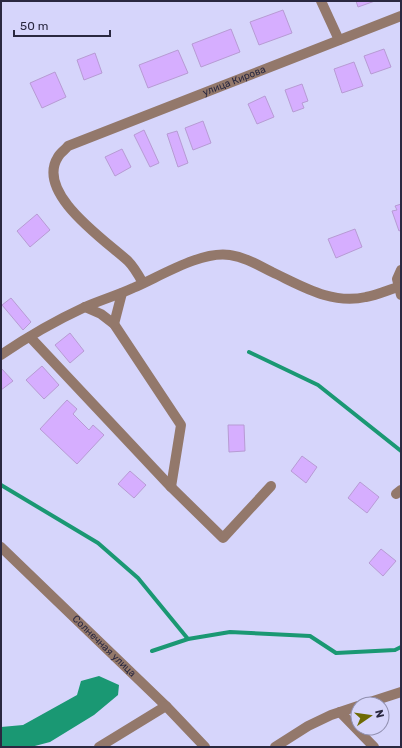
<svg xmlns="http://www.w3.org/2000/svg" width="402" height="748" viewBox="0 0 402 748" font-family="Rubik,sans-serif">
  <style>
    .water { fill: #1a9873 }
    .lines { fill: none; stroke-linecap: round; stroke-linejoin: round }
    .stream { stroke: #1a9873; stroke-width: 4 }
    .building { fill: #d6aeff; stroke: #b79bd4 }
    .minor { stroke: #93786b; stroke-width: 10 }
    .labels { text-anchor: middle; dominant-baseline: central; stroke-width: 3; stroke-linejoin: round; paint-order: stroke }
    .street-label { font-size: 10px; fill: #2a2840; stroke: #d6d5fb }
  </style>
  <rect width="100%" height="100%" fill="#d6d5fb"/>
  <!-- water -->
  <polygon class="water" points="99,676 119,685 118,695 94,715 50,742 31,747 1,747 1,727 23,725 77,695 81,681"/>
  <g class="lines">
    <!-- stream -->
    <g class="stream">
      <polyline points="249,352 318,385 401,451"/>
      <polyline points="1,485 98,543 138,578 188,639"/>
      <polyline points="152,651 188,639 230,632 310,636 336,653 395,650 401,647"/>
    </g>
  </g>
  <!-- building -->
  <g class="building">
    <polygon points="356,1 375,1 358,7"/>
    <polygon points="283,10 292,33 259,45 250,22"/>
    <polygon points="231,29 240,52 201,67 192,44"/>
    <polygon points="384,49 391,67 371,74 364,56"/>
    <polygon points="178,50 188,73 148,88 139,65"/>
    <polygon points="95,53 102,73 84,80 77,60"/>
    <polygon points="354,62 363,86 342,93 334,69"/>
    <polygon points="55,72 66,97 42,108 30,83"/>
    <polygon points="302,84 308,101 302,103 304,108 293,112 285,90"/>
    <polygon points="265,96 274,117 257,124 248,104"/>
    <polygon points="203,121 211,143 193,150 185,128"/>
    <polygon points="144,130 159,163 150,167 134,135"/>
    <polygon points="177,131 188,163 178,167 167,134"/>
    <polygon points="122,149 131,167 115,176 105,157"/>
    <polygon points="401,204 401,230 399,231 392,211 397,210 395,206"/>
    <polygon points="37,214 50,230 30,247 17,231"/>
    <polygon points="355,229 362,247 336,258 328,239"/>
    <polygon points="11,298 31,322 23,330 2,305"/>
    <polygon points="70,333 84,351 70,363 55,345"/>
    <polygon points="42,366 59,385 44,399 26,380"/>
    <polygon points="1,368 13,381 1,390"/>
    <polygon points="67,400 77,409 73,414 89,430 93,425 104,435 77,464 40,429"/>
    <polygon points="228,425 244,425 245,451 229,452"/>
    <polygon points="302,456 317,467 306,483 291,471"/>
    <polygon points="130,471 146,485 134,498 118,484"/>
    <polygon points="360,482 379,497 367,513 348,498"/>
    <polygon points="381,549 396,561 383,576 369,563"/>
  </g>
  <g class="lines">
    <!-- minor -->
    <g class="minor">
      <polyline points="321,1 339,40"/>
      <polyline points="401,270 397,279 401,295"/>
      <path id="s1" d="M143,283C139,276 134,267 128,261C105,240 35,193 58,157C60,153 65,150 68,146L401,16"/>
      <polyline points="85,307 101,314 114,324 181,425 171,487"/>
      <polyline points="114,324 122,293"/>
      <polyline points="30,337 171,487 223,538 271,486"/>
      <path d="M1,355C27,337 57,320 85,307C101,300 118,295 133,288C159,277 202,250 230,255C245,257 258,265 272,272C302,286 332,305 366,297C377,295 388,290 398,287"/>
      <polyline points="396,494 401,490"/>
      <path id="s2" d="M1,547L166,706L205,747"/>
      <polyline points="364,704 401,692"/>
      <polyline points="340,712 374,747"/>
      <polyline points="99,747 166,706"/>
      <polyline points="275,747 308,726 331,715 358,706"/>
    </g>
  </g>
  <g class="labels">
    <!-- street labels -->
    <g class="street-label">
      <text stroke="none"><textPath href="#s1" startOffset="355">улица Кирова</textPath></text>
      <text stroke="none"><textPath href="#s2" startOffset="143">Солнечная улица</textPath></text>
    </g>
  </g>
  <!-- border -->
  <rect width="402" height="748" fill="none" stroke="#2a2840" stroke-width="4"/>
  <!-- north arrow -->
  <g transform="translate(370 716) rotate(77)"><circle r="19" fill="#d6d5fb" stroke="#9190b0"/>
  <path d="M0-3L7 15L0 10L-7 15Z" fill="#6e6a04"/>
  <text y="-6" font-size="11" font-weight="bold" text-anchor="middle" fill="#2a2840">N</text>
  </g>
  <!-- scale -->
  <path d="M14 30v6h96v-6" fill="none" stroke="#2a2840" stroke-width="2"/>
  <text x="20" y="30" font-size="12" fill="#2a2840" stroke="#d6d5fb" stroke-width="3" paint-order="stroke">50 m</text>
</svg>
